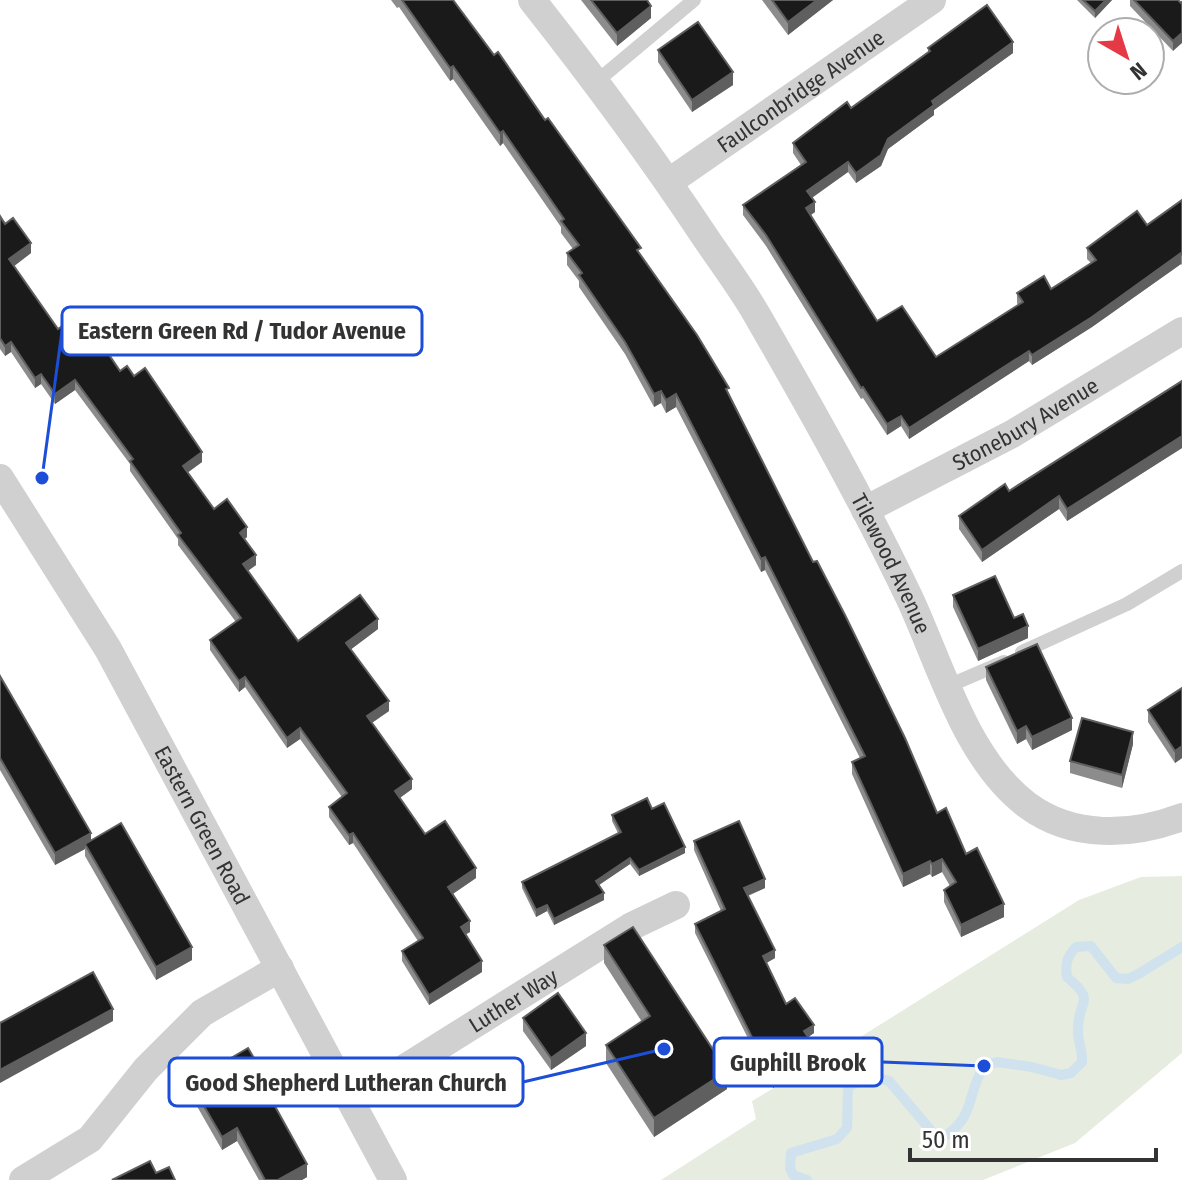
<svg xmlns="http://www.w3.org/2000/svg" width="1182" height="1180" viewBox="0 0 1182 1180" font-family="'Fira Sans Condensed',sans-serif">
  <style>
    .green { fill: #e6ecdf }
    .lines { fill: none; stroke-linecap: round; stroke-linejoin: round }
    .stream { stroke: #cfe2ee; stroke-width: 10 }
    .lane { stroke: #d0d0d0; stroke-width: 14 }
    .street { stroke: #d0d0d0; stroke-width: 28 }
    .wall { fill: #8c8c8c }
    .shaded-wall { fill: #5f5f5f }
    .building { fill: #1a1a1a; stroke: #5f5f5f; stroke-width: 2 }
    .labels { text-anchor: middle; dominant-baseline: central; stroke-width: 8; stroke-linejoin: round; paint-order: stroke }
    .street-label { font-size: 22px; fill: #333; stroke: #fff }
    .leader { fill: none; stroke: #1d4ed8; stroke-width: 3 }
    .callout-dot { fill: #1d4ed8; stroke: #fff; stroke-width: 3 }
    .callout { fill: #fff; stroke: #1d4ed8; stroke-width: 3 }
    .callout-label { font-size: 24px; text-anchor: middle; font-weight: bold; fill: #333 }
  </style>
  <rect width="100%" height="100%" fill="#fff"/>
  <!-- green -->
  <polygon class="green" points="1182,876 1182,1053 1075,1143 983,1180 661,1180 756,1119 752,1101 862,1036 1079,900 1141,877"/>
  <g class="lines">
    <!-- stream -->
    <path class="stream" d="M807,1180L793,1175L790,1168L791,1153L837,1139L847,1128L848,1087C863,1078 872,1076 889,1081L939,1140C977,1118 965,1097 984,1066L997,1062L1032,1067L1061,1075L1071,1073L1082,1062C1083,1051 1077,1040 1078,1029C1078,999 1097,1002 1067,977C1065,963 1067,957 1076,947L1091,946L1116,978L1128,979L1140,973L1182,947"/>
    <!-- lane -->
    <g class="lane">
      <polyline points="596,82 694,0"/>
      <polyline points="1022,652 1127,604 1182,571"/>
      <polyline points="948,686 1004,662"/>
    </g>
    <!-- street -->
    <g class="street">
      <path id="s1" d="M532,0C592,76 650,154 703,234C721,261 741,287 757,315C810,407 863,501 909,597C941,665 965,758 1027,805C1073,839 1131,836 1182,817"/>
      <path id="s2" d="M669,182L932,0"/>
      <path id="s3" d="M0,478L108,649L393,1180"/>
      <path id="s4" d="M865,510L1012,434L1182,331"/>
      <path id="s5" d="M352,1101L630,927L676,905"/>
      <polyline points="23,1180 90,1139 146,1069 202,1013 280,968"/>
    </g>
  </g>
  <!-- wall -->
  <g class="wall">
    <polygon points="391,0 453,0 641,255 729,394 937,813 966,854 1004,917 961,937 944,902 944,890 950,886 942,872 932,877 930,874 903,887 852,774 852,762 860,758 765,570 761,572 676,407 666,413 661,403 654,407 625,354 579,287 579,281 567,265 567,253 573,249 561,233 561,227 503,143 500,146 453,79 450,81 399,7 397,8"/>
    <polygon points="581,0 647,0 651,18 617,46"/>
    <polygon points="762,0 833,0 788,35"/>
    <polygon points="1077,0 1112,0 1095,18"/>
    <polygon points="1130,0 1178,0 1181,3 1173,51 1130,6"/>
    <polygon points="928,48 1013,53 934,110 934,115 888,149 881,166 856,183 848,172 812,198 815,212 811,215 877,321 936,357 1018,305 1017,303 1017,293 1051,289 1091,263 1087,259 1087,248 1147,225 1182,200 1182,265 1181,264 1092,327 1032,365 1029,361 909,439 901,426 887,435 863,398 861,399 766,246 743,215 743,205 801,165 793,153 793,143 851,108 928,52"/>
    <polygon points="658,50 733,85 692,112 658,62"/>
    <polygon points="0,216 31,253 14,266 58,329 120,371 202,462 188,472 214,509 247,537 244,539 256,565 248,571 298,641 378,629 350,650 389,711 372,723 412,789 400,798 425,834 476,878 453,894 470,932 466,934 482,972 429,1005 402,961 402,951 418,941 353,843 349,845 329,817 329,807 342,797 300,739 287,748 245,687 239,692 210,650 210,640 236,622 178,545 178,539 130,471 130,464 75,390 55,404 41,384 35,388 11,352 5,356 0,349"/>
    <polygon points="1182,381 1182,448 1067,521 1059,509 982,562 959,529 959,516 1009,491"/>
    <polygon points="953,595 1014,618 1028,638 978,661 953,607"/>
    <polygon points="986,667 1072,730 1032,750 1026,739 1017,744 986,680"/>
    <polygon points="0,676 91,841 192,960 156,980 85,856 85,849 55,865 0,770"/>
    <polygon points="1182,688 1182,758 1175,763 1148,722 1148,710"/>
    <polygon points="1133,744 1122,788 1070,773 1070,761"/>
    <polygon points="652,809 685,853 639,876 630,864 599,885 604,900 554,925 547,911 536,917 522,888 522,882 618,833 612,821 612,815"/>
    <polygon points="694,841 765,888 748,896 775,958 766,963 786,1004 814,1033 808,1037 816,1057 773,1088 695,933 695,924 721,911 694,850"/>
    <polygon points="604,945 727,1089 654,1137 606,1063 606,1045 642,1022 604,963"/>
    <polygon points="523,1018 586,1046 551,1070 523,1031"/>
    <polygon points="190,1082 271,1099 307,1177 302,1180 259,1180 237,1141 222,1150 190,1094"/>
  </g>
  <!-- shaded-wall -->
  <g class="shaded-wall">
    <polygon points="817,0 833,0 788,35 788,22"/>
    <polygon points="1106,0 1112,0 1095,18 1095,11"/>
    <polygon points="651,6 651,18 617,46 617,33"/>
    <polygon points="1182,33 1182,43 1173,51 1173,41"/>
    <polygon points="1013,42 1013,53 934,110 934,115 888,149 881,166 856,183 856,173 888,139 932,101"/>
    <polygon points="453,66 453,79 450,81 450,68"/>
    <polygon points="733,72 733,85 692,112 692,100"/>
    <polygon points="503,131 503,143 500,146 500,133"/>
    <polygon points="848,162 848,172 807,201 807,191"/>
    <polygon points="815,202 815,212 806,218 806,208"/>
    <polygon points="31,243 31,253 9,270 9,259"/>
    <polygon points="1181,253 1181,264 1092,327 1032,365 1032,355"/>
    <polygon points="11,342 11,352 5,356 5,346"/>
    <polygon points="1029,351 1029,361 909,439 909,428"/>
    <polygon points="41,374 41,384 35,388 35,378"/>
    <polygon points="75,380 75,390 55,404 55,394"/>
    <polygon points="661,391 661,403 654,407 654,394"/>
    <polygon points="676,394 676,407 666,413 666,400"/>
    <polygon points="901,416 901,426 887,435 887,424"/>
    <polygon points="1182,436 1182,448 1067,521 1067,509"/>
    <polygon points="202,452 202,462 183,476 183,466"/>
    <polygon points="1059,496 1059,509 982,562 982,550"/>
    <polygon points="247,527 247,537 240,543 240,533"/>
    <polygon points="256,555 256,565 243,574 243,564"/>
    <polygon points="765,557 765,570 761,572 761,559"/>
    <polygon points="378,619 378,629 346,653 346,643"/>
    <polygon points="1028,626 1028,638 978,661 978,649"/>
    <polygon points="245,677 245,687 239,692 239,681"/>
    <polygon points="389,701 389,711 367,726 367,716"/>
    <polygon points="1072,718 1072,730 1032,750 1032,737"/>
    <polygon points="1026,726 1026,739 1017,744 1017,731"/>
    <polygon points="300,728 300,739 287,748 287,738"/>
    <polygon points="1133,732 1133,744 1122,788 1122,775"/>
    <polygon points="1182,746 1182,758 1175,763 1175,751"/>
    <polygon points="412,779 412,789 395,801 395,791"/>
    <polygon points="91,833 91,845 85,844 85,849 55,865 55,853"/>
    <polygon points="353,833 353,843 349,845 349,835"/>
    <polygon points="685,847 685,853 639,876 639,870"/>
    <polygon points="630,858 630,864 596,887 596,881"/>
    <polygon points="942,859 942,872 932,877 932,864"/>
    <polygon points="930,861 930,874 903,887 903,874"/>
    <polygon points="476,868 476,878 448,897 448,887"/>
    <polygon points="765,879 765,888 744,897 744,888"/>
    <polygon points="604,893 604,900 554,925 554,919"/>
    <polygon points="1004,904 1004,917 961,937 961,925"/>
    <polygon points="547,905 547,911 536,917 536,910"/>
    <polygon points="470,921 470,932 461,937 461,927"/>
    <polygon points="192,947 192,960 156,980 156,967"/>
    <polygon points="775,950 775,958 763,965 763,956"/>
    <polygon points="482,961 482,972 429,1005 429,995"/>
    <polygon points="113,1009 113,1021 0,1083 0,1070"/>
    <polygon points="814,1025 814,1033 804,1040 804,1031"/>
    <polygon points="586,1033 586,1046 551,1070 551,1058"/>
    <polygon points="816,1049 816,1057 773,1088 773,1079"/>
    <polygon points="727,1071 727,1089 654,1137 654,1118"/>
    <polygon points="237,1128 237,1141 222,1150 222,1137"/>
    <polygon points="307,1164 307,1177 302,1180 278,1180"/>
  </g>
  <!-- building -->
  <g class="building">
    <polygon points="402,0 453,0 494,55 498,52 545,120 548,118 641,248 637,250 697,335 729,388 726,389 813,562 817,561 845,615 905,738 937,813 946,808 966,854 977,848 1004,904 961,925 944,890 956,882 942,859 932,864 930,861 903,874 852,762 865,756 765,557 761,559 676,394 666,400 661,391 654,394 625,342 579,275 582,273 567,253 579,245 561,221 564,219 503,131 500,133 453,66 450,68"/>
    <polygon points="591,0 647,0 651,6 617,33"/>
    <polygon points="772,0 817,0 788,22"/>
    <polygon points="1083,0 1106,0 1095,11"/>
    <polygon points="1134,0 1178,0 1181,3 1182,2 1182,33 1173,41"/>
    <polygon points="987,5 1013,42 932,101 934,105 888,139 881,155 856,173 848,162 807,191 815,202 806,208 877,321 902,306 936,357 1023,302 1017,293 1044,276 1051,289 1096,260 1087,248 1137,211 1147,225 1182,200 1182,255 1181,253 1092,317 1032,355 1029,351 909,428 901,416 887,424 863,387 861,388 766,235 743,205 806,162 793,143 847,102 851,108 930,51 928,48"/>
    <polygon points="698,22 733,72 692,100 658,50"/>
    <polygon points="0,216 5,224 13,218 31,243 9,259 58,329 81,313 120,371 127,366 134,376 145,368 202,452 183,466 214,509 227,499 247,527 240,533 256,555 243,564 298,641 360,595 378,619 346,643 389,701 367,716 412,779 395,791 425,834 445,821 476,868 448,887 470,921 461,927 482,961 429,995 402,951 423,938 353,833 349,835 329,807 347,793 300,728 287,738 245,677 239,681 210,640 241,618 178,535 181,533 130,461 133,459 75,380 55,394 41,374 35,378 11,342 5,346 0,338"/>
    <polygon points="1182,381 1182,436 1067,509 1059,496 982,550 959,516 1005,484 1009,491"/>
    <polygon points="995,576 1014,618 1023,614 1028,626 978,649 953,595"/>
    <polygon points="1037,644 1072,718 1032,737 1026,726 1017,731 986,667"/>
    <polygon points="0,676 91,833 55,853 0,758"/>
    <polygon points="1182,688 1182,746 1175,751 1148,710"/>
    <polygon points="1082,718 1133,732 1122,775 1070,761"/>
    <polygon points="647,798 652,809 664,803 685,847 639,870 630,858 596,881 604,893 554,919 547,905 536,910 522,882 621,832 612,815"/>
    <polygon points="739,821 765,879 744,888 775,950 763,956 786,1004 795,998 814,1025 804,1031 816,1049 773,1079 695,924 725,909 694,841"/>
    <polygon points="121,823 192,947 156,967 85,844"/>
    <polygon points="633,927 727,1071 654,1118 606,1045 650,1016 604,945"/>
    <polygon points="93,972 113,1009 0,1070 0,1023"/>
    <polygon points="558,993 586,1033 551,1058 523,1018"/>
    <polygon points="248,1048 271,1087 266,1090 307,1164 278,1180 265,1180 237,1128 222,1137 190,1082"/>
    <polygon points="150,1161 156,1173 169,1167 175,1180 112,1180"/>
  </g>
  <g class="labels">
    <!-- street labels -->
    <g class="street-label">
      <text stroke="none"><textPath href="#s2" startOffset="160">Faulconbridge Avenue</textPath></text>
      <text stroke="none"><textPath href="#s4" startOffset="182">Stonebury Avenue</textPath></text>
      <text stroke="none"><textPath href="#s1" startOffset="670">Tilewood Avenue</textPath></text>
      <text stroke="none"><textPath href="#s3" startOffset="402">Eastern Green Road</textPath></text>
      <text stroke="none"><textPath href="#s5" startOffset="190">Luther Way</textPath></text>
    </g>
  </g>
  <!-- callouts -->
  <path class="leader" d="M42 478L62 331M984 1066L882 1062M664 1049L523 1082"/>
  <g class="callout-dot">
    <circle cx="42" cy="478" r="8"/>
    <circle cx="984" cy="1066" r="8"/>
    <circle cx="664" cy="1049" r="8"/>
  </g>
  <g class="callout">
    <rect x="62" y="307" width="360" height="48" rx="8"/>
    <rect x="714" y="1038" width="168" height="48" rx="8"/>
    <rect x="169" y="1058" width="354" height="48" rx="8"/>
  </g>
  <g class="callout-label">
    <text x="242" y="339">Eastern Green Rd / Tudor Avenue</text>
    <text x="798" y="1071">Guphill Brook</text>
    <text x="346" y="1091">Good Shepherd Lutheran Church</text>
  </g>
  <!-- north arrow -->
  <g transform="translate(1126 56) rotate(141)"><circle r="38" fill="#ffffff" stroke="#adadad" stroke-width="2"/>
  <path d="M0-6L14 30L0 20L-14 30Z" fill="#e63946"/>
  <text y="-12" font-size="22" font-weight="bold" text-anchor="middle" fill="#333333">N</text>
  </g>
  <!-- scale -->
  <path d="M910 1148v12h246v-12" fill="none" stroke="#333333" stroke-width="4"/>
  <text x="922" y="1148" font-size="24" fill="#333333" stroke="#ffffff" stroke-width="6" paint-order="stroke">50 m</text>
</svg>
